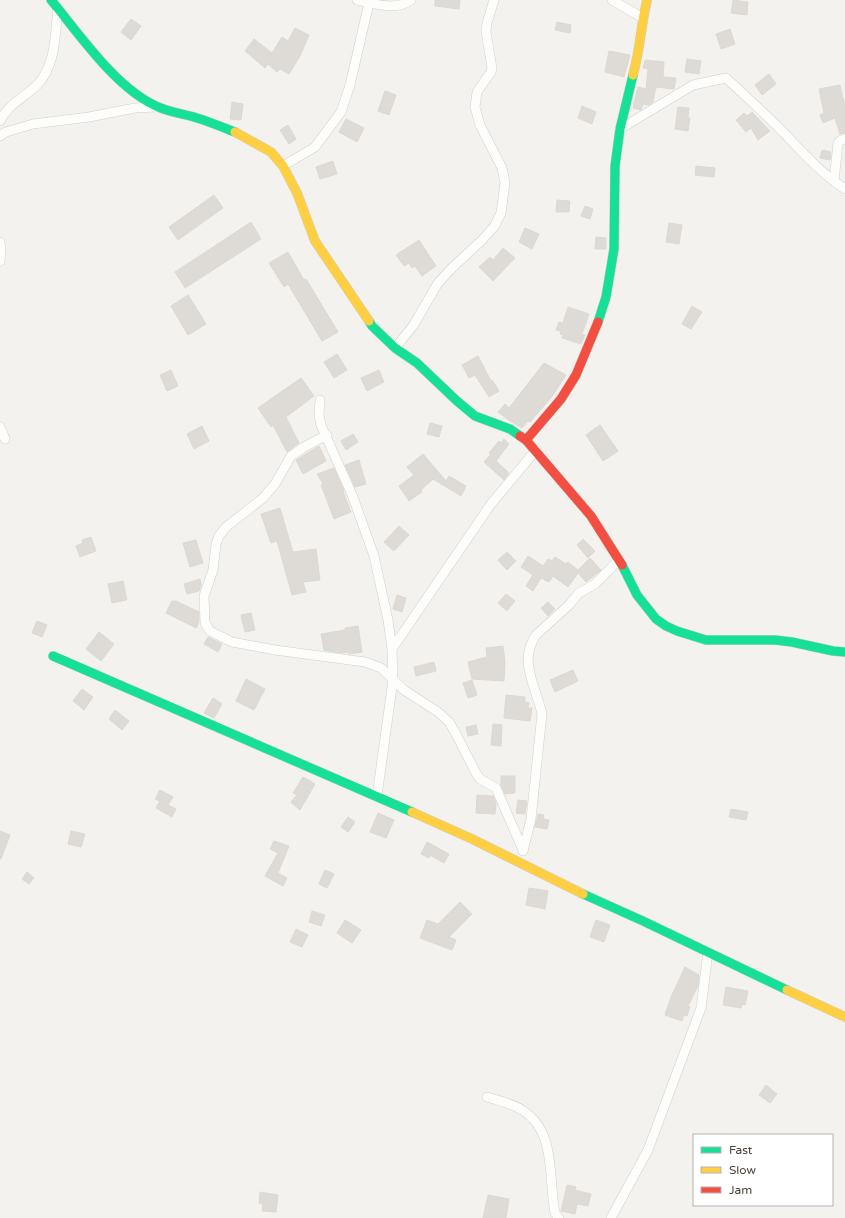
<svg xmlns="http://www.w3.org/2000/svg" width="845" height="1218" viewBox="0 0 845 1218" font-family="'Varela Round',sans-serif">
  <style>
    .building { fill: #dedbd6; stroke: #dcd9d4 }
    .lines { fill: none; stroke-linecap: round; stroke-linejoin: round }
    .street-casing { stroke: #d2d0cb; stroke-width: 10 }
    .fast-casing { stroke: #d3cfc5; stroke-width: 10 }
    .slow-casing { stroke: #d3cfc5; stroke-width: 10 }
    .jam-casing { stroke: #d3cfc5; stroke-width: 10 }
    .street { stroke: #fdfdfc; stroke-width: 9 }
    .fast { stroke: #16e098; stroke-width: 9 }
    .slow { stroke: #ffcf43; stroke-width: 9 }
    .jam { stroke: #f24e42; stroke-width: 9 }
  </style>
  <rect width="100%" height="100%" fill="#f4f2ee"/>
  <!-- building -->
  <g class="building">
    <polygon points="435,0 460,0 459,9 435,6"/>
    <polygon points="733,0 748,2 747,15 731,13"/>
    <polygon points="131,19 141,26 131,40 121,32"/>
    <polygon points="557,22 571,25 570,33 555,30"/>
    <polygon points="295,28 309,35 300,56 289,74 280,69 277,72 268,64 265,68 245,51 254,39 272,53 282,37 288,41"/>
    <polygon points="730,29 735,44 721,49 716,34"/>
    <polygon points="609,51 630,55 624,77 605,72"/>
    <polygon points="687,59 701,61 699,74 685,72"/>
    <polygon points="645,60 664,62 663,77 676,78 674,89 656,87 653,102 649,105 643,104 641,110 633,108 638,87 646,89 648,69 643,68"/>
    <polygon points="769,74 776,84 762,95 755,85"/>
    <polygon points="840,85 845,107 845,133 840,134 835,118 823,123 820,115 824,113 819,89"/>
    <polygon points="385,91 396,95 389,115 378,111"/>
    <polygon points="232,102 243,104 241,120 230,119"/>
    <polygon points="582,106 596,112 592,124 578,118"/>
    <polygon points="678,107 689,108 688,118 690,118 688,131 675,129"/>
    <polygon points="752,112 770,131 758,140 751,128 746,132 736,120 744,113 747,116"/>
    <polygon points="346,119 364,128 357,142 339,132"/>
    <polygon points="288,125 296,139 289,144 280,130"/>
    <polygon points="822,150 831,152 830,160 820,158"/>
    <polygon points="333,161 337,174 320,179 316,167"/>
    <polygon points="696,166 715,168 714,177 695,175"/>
    <polygon points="214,195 223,208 178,240 169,227"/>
    <polygon points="557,200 570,201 569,212 556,212"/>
    <polygon points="585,206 593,209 590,219 581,216"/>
    <polygon points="251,222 261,239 185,288 175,272"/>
    <polygon points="669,223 682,225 679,244 666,242"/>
    <polygon points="525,228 539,234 532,249 519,242"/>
    <polygon points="596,237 606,238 606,249 595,249"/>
    <polygon points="419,240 436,266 422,276 415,266 412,268 409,263 404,266 396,255"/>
    <polygon points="503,248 515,258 493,281 479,267 490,257 493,260"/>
    <polygon points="288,252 304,280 306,279 338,332 322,341 288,284 284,287 269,263"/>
    <polygon points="188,295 206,324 188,335 171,306"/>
    <polygon points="692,306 702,312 691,329 682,324"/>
    <polygon points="568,307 589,314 582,334 585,335 581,344 562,338 563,335 560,334 561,331 556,330 559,322 563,323"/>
    <polygon points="337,354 347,370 334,378 324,362"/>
    <polygon points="478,356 491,381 492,380 499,391 489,397 475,375 469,378 462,365"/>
    <polygon points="544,363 566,375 551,398 530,422 528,421 522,428 507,419 498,412 505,404 509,408"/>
    <polygon points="171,370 178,386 167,391 160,375"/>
    <polygon points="379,370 384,382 367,391 361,378"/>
    <polygon points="301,378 314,396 286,417 299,443 287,452 273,425 271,427 258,408"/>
    <polygon points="430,423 442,426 439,437 427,434"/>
    <polygon points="600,425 618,451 603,461 586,435"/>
    <polygon points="202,426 209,441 194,449 187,434"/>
    <polygon points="353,434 358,442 346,450 341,441"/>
    <polygon points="504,439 509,444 496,461 509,473 504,480 484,462 491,454 489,453 499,441 501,443"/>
    <polygon points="319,446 326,461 303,474 296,460"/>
    <polygon points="423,454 446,481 449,476 466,486 461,496 433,479 421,490 422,492 409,501 399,486 414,475 407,467"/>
    <polygon points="359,460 366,484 355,487 345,465"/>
    <polygon points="334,468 344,491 343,491 351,512 334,519 321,485 323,484 317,474"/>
    <polygon points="280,508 293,552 316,549 320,580 303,582 306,592 292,595 277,541 271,543 261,514"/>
    <polygon points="399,526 409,535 394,551 384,542"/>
    <polygon points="91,537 96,551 80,557 76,546 83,543 82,540"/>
    <polygon points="583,539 595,551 588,558 577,545"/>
    <polygon points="196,540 203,563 190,567 183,543"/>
    <polygon points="507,552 516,561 507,570 498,560"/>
    <polygon points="528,556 543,566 548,559 552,561 555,557 566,564 568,562 578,570 590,558 601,570 586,582 578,573 568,587 553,576 549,582 541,578 533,591 526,586 533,575 521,567"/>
    <polygon points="200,579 201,585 199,591 187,594 184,584"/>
    <polygon points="123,581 127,600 112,603 108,584"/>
    <polygon points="506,594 515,601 507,611 498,603"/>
    <polygon points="397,595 406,598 402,612 393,609"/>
    <polygon points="172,601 176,601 199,612 199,622 196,628 166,613"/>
    <polygon points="548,602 555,609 548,616 541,608"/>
    <polygon points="251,613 255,630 245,632 241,615"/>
    <polygon points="37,621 47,625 42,637 32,633"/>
    <polygon points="358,626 362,652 349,654 348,652 342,653 324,650 321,634 345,630 345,628"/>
    <polygon points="99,632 114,644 101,661 86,649"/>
    <polygon points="208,637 222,644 218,652 204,644"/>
    <polygon points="503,646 505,662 504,681 472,679 468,662 487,657 486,648"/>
    <polygon points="434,662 436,671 416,676 414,667"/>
    <polygon points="573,670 578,681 555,692 550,680"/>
    <polygon points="246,679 265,689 254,710 236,701"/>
    <polygon points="472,680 477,695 468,698 463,683"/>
    <polygon points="82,689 93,697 84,710 73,701"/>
    <polygon points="506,695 525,697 525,702 529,703 528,708 532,708 530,721 504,718"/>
    <polygon points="213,698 222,704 214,718 204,713"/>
    <polygon points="115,710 129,721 122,730 109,719"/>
    <polygon points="493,724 502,725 501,746 491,745"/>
    <polygon points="476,725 478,734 468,736 466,727"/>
    <polygon points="501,776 515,776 515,793 505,794 501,785"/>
    <polygon points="303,777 315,784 300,810 291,802 297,795 293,793"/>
    <polygon points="160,790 173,797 168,805 176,809 172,817 156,808 160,801 155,799"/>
    <polygon points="477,795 493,796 496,803 495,814 476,813"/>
    <polygon points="518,800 527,801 525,814 516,813"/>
    <polygon points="731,809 748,812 746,820 729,817"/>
    <polygon points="378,813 394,820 386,838 370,832"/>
    <polygon points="538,814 544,815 543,819 549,820 547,829 535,827"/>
    <polygon points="348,817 355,822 348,832 341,827"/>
    <polygon points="0,831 10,835 1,859 0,859"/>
    <polygon points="71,831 85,834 81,847 68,844"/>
    <polygon points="274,841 289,846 278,873 287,878 283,886 265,876 278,853 270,849"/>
    <polygon points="427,842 449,854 444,863 430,855 429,858 421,854"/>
    <polygon points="325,870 334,874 327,888 319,884"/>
    <polygon points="27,872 34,878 29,884 22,879"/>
    <polygon points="529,888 548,891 545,909 526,905"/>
    <polygon points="460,902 472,914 449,937 456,940 452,950 420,938 427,920 438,924"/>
    <polygon points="312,911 325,915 321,926 309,922"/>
    <polygon points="345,920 361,930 352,943 337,933"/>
    <polygon points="596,920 610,925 604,942 590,937"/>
    <polygon points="296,929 308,935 302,947 290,942"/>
    <polygon points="685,967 699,975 698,986 688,1006 690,1007 687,1016 684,1015 682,1021 665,1015 671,997"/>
    <polygon points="726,987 748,991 745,1005 742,1004 741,1008 723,1005"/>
    <polygon points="766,1085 777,1094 770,1103 759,1095"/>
    <polygon points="567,1185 576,1187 575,1190 591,1194 588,1206 577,1204 575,1214 561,1211"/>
    <polygon points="260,1192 278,1195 276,1212 262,1211 263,1204 259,1203"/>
    <polygon points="488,1195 509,1199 506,1218 483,1218"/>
  </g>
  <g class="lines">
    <!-- street casing -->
    <g class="street-casing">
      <g id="street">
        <path d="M357,0C374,4 396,11 411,0"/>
        <polyline points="612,0 643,18"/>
        <path d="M0,121C7,105 25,97 37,85C56,66 55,34 58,9"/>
        <path d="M620,129L693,85L726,78C746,96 765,114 784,133C803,153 822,174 845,189"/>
        <polyline points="0,136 6,132 33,124 89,117 135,108 156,107"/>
        <polyline points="283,166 315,147 341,112 350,85 369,3"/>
        <polyline points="834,181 838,143 841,140 845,139"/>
        <polyline points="0,242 1,250 0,261"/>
        <polyline points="395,348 413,326 438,283 452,268 481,241 494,227 501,213 505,183 502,168 480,125 475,107 477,92 491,72 492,68 486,32 487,23 494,0"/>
        <polyline points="320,400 319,415 321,425 353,497 374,556 388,620 392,649 393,680 377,796"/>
        <polyline points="0,427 5,439"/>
        <polyline points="327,435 304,447 291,456 275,484 263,498 226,527 219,536 216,544 213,570 204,596 205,623 210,631 232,642 275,650 365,662 381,668 404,690 438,712 449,722 456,734 476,773 480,779 496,788 523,850"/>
        <polyline points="392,649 491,504 536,450"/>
        <path d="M523,851L531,819L542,714C536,687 518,661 536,635L569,605L579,593L595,584L619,560"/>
        <path d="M487,1097C499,1101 512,1103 522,1110C557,1131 548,1179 555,1213L559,1218"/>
        <polyline points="611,1218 648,1150 701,1008 708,952"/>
      </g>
    </g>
    <!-- fast casing -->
    <g class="fast-casing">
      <g id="fast">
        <path d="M51,0C80,35 115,87 156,106C168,112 184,114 197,118C210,122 222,127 235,132"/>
        <polyline points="369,321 372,326 395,348 417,363 457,401 475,416 510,429 520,436"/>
        <polyline points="598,322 606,297 614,249 615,166 620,129 633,75"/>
        <polyline points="622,565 637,595 656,619 666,626 677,631 706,640 775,640 792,642 833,651 845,652"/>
        <polyline points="53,656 412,812"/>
        <polyline points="583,894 643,921 787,990"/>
      </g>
    </g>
    <!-- slow casing -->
    <g class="slow-casing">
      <g id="slow">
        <path d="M633,75C640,50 641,25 647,0"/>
        <polyline points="235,132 271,152 283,166 297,193 315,241 369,321"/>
        <polyline points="412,812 472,839 583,894"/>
        <polyline points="787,990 845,1017"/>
      </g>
    </g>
    <!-- jam casing -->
    <g class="jam-casing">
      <g id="jam">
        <polyline points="520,436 526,440 591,516 622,565"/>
        <polyline points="526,440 561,399 576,375 598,322"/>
      </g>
    </g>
    <!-- street -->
    <use href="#street" class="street"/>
    <!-- fast -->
    <use href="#fast" class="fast"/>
    <!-- slow -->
    <use href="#slow" class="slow"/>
    <!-- jam -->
    <use href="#jam" class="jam"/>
  </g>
  <!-- legend -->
  <rect x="693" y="1134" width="140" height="72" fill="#ffffff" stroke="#b7b4b0"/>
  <rect x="701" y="1147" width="20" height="6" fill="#16e098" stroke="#b7b4b0"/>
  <text x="729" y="1154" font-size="12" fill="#4b4439">Fast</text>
  <rect x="701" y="1167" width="20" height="6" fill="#ffcf43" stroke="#b7b4b0"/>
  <text x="729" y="1174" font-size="12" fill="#4b4439">Slow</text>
  <rect x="701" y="1187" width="20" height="6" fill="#f24e42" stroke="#b7b4b0"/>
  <text x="729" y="1194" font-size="12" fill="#4b4439">Jam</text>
</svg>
